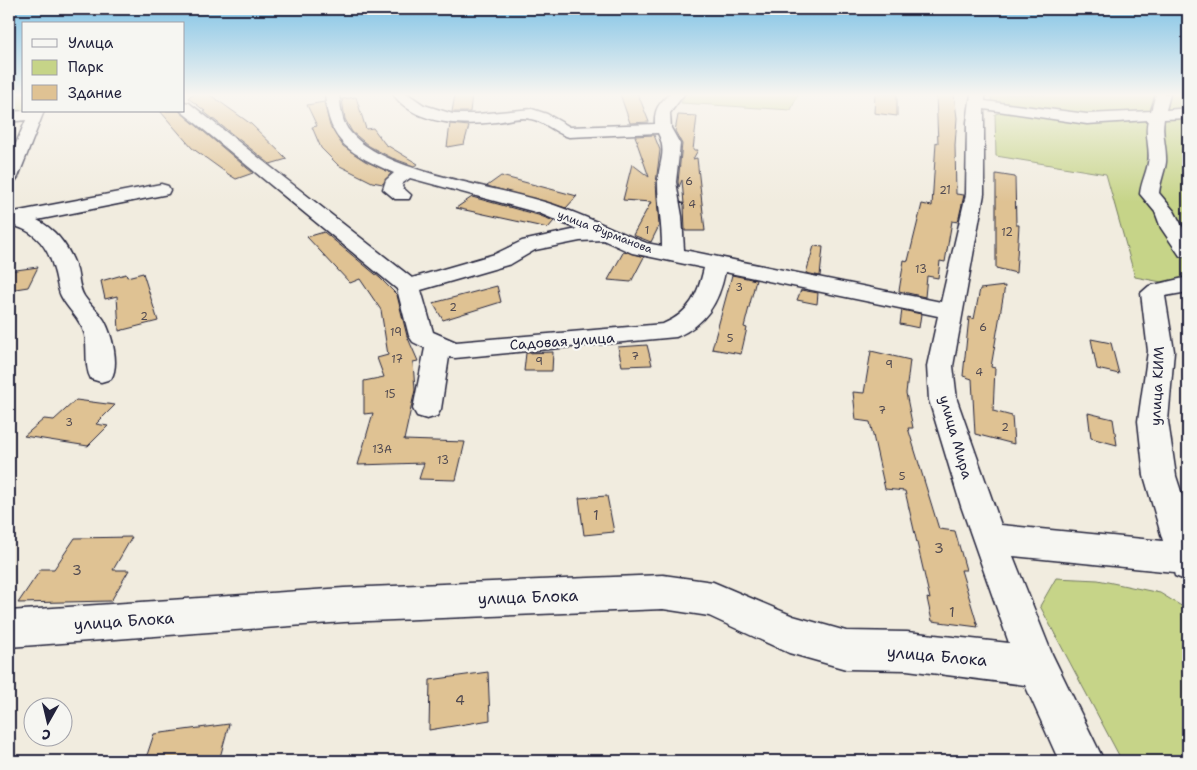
<svg xmlns="http://www.w3.org/2000/svg" width="1197" height="770" viewBox="0 0 1197 770" font-family="'Shantell Sans',sans-serif">
  <style>
    .green { fill: #c6d488; stroke: #747b62 }
    .building { fill: #dfc293; stroke: #22223b }
    .lines { fill: none; stroke-linecap: round; stroke-linejoin: round }
    .minor-casing { stroke: #22223b; stroke-width: 3 }
    .minor { fill: #f6f6f2; fill-rule: evenodd }
    .labels { text-anchor: middle; dominant-baseline: central; stroke-width: 4.5; stroke-linejoin: round; paint-order: stroke }
    .number-label { font-size: 11px; fill: #514a51 }
    .far-street-label { font-size: 11px; fill: #22223b; stroke: #f6f6f2 }
    .street-label { font-size: 14px; fill: #22223b; stroke: #f6f6f2 }
    .near-number-label { font-size: 14px; fill: #514a51 }
    .near-street-label { font-size: 16px; fill: #22223b; stroke: #f6f6f2 }
  </style>
  <rect width="100%" height="100%" fill="#f1ecdf"/>
  <filter id="ink" filterUnits="userSpaceOnUse"><feTurbulence type="fractalNoise" baseFrequency=".02" numOctaves="2"/><feDisplacementMap in="SourceGraphic" scale="10" xChannelSelector="R" yChannelSelector="G"/><feConvolveMatrix kernelMatrix="1 2 1 2 8 2 1 2 1" color-interpolation-filters="sRGB"/></filter>
  <g filter="url(#ink)">
    <!-- green -->
    <g class="green">
      <polygon points="9,94 24,94 24,110 9,115"/>
      <polygon points="685,94 798,94 791,110 681,103"/>
      <polygon points="990,94 1188,94 1188,287 1135,277 1106,174 996,156 995,114 1008,111 993,105"/>
      <polygon points="1056,578 1098,580 1160,593 1188,610 1188,761 1122,761 1040,606"/>
    </g>
    <!-- building -->
    <g class="building">
      <polygon points="192,94 209,94 251,124 287,159 270,164 203,111 205,111 188,98"/>
      <polygon points="455,94 472,94 470,112 452,112"/>
      <polygon points="620,94 638,94 649,122 630,123"/>
      <polygon points="875,94 897,94 897,116 874,113"/>
      <polygon points="936,94 954,94 957,118 955,145 956,194 964,195 958,222 952,221 945,262 940,261 938,278 927,276 925,297 899,291 904,260 908,261 922,204 932,206 936,142 938,143"/>
      <polygon points="356,97 366,129 373,128 385,144 418,164 414,166 392,158 369,146 352,132 345,119 342,99"/>
      <polygon points="324,102 330,126 343,146 365,161 391,173 383,184 372,182 338,165 321,148 312,127 317,126 307,105"/>
      <polygon points="160,111 179,111 253,173 236,179 228,174 192,148"/>
      <polygon points="678,115 697,116 693,150 698,150 693,159 697,158 705,231 685,231 684,205 681,202 684,204 682,180 679,187 678,182 682,144 675,131"/>
      <polygon points="450,124 469,126 464,144 447,147"/>
      <polygon points="654,135 660,150 656,183 659,226 651,242 633,235 651,202 623,200 632,164 649,177 637,143 638,140 637,141 635,136"/>
      <polygon points="996,174 1015,177 1016,225 1019,225 1016,273 996,268"/>
      <polygon points="501,176 577,196 566,208 487,186"/>
      <polygon points="472,197 538,215 554,221 548,228 456,208"/>
      <polygon points="324,232 380,278 397,295 407,336 418,361 413,362 415,390 404,440 465,442 456,480 419,479 424,463 358,465 373,413 364,414 364,381 384,377 377,358 388,355 381,310 360,279 350,283 307,237"/>
      <polygon points="814,246 823,247 820,276 806,273"/>
      <polygon points="624,251 644,257 631,282 608,280"/>
      <polygon points="38,267 28,287 9,290 9,271"/>
      <polygon points="143,273 158,321 119,331 117,296 105,299 101,281 126,274 127,277"/>
      <polygon points="732,275 756,280 744,327 747,328 741,354 712,349"/>
      <polygon points="497,286 501,302 443,320 433,303"/>
      <polygon points="1005,286 991,367 995,368 993,411 1012,416 1014,444 975,434 972,379 963,376 969,317 974,319 980,289"/>
      <polygon points="801,290 818,293 817,304 797,300"/>
      <polygon points="902,310 921,314 919,328 900,324"/>
      <polygon points="1091,339 1111,343 1119,374 1097,369"/>
      <polygon points="647,345 652,365 622,366 618,347"/>
      <polygon points="871,351 910,360 906,393 913,428 908,428 939,529 955,531 966,570 961,570 978,627 932,621 927,598 930,599 905,491 885,489 870,422 856,420 853,392 864,393"/>
      <polygon points="553,352 552,371 524,371 526,353"/>
      <polygon points="76,400 115,405 96,424 108,426 88,446 24,436 44,419 54,420"/>
      <polygon points="1088,413 1113,419 1117,445 1091,438"/>
      <polygon points="607,496 614,532 584,535 579,498"/>
      <polygon points="132,537 113,570 129,570 111,601 18,603 41,569 54,569 75,538"/>
      <polygon points="488,672 490,720 429,730 430,680"/>
      <polygon points="229,724 219,761 145,761 154,734"/>
    </g>
    <g class="lines">
      <!-- minor casing -->
      <g class="minor-casing">
        <g id="minor">
          <path d="M325,94H339C341,107 341,123 351,133C388,175 501,186 554,205C585,216 615,230 646,243L662,246C662,225 658,204 658,183C658,163 668,153 658,133L569,137C555,133 544,121 531,119C520,116 507,121 496,122C462,126 415,125 393,94H408L424,105L453,114H477L532,109L547,114L570,127L655,124C654,109 659,104 669,94H684L670,113L671,128L680,144L676,182L682,216L684,250L941,302L966,194L967,122L971,94H985V101L1087,114L1151,111L1156,94H1170L1166,110L1188,108V118L1164,119C1161,134 1167,148 1166,162C1165,171 1160,182 1159,193L1174,211L1188,237V257L1180,256L1161,228L1155,212L1140,194C1141,183 1146,174 1148,163C1151,149 1144,135 1148,120L1087,124L984,109V194L953,366L957,400L1001,525L1163,541L1144,476L1138,421L1148,351L1141,293L1149,286L1188,277V292L1165,296L1174,351L1168,421L1176,476L1188,513V581L1175,576L1174,572L1013,556L1052,654L1104,761H1059L1025,685L907,670L846,669L789,653L709,616L663,609L344,622L9,647V611L344,588L663,575L713,582L793,616L846,631L907,632L1009,643L961,506L929,400L927,366L938,316L725,272C719,303 705,325 676,337L455,358L449,357L441,409L437,416L427,419L417,416L413,409L425,348L413,342L409,336L397,289L181,111H184V102L189,103L412,278L495,254L522,241L577,229L539,213L410,178L403,183L402,187L411,195L409,199H395L383,189L386,180L394,173C351,153 329,145 325,94ZM603,240L632,253L704,268C698,294 690,313 663,324L456,342L433,332L421,290L511,264L535,250L580,241Z"/>
          <polygon points="24,111 44,111 18,177 15,181 9,182 9,160 26,120 9,122 9,112"/>
          <path d="M161,184L168,186L170,190L168,194L37,220C57,230 70,249 77,270C79,278 79,288 84,296C90,305 98,311 104,320C112,334 120,365 111,379L101,382L91,379C84,367 88,349 85,335C81,319 68,310 61,296C57,288 57,279 54,270C48,246 34,229 9,225V213Z"/>
        </g>
      </g>
      <!-- minor -->
      <use href="#minor" class="minor"/>
    </g>
  </g>
  <!-- sky -->
  <linearGradient id="sky" x2="0" y2="1"><stop stop-color="#81c3e6"/><stop offset="0.47" stop-color="#f9f6f1"/><stop offset="1" stop-color="#f9f6f1" stop-opacity="0"/></linearGradient>
  <rect width="1197" height="202" fill="url(#sky)"/>
  <g class="labels">
    <!-- number labels -->
    <g class="number-label">
      <text x="689" y="181">6</text>
      <text x="945" y="190">21</text>
      <text x="692" y="204">4</text>
      <text x="647" y="230">1</text>
      <text x="1007" y="232">12</text>
      <text x="921" y="269">13</text>
      <text x="739" y="287">3</text>
      <text x="453" y="307">2</text>
      <text x="144" y="316">2</text>
      <text x="983" y="327">6</text>
      <text x="396" y="332">19</text>
      <text x="730" y="338">5</text>
      <text x="635" y="356">7</text>
      <text x="397" y="359">17</text>
      <text x="539" y="361">9</text>
      <text x="889" y="364">9</text>
      <text x="979" y="372">4</text>
      <text x="390" y="394">15</text>
      <text x="882" y="410">7</text>
      <text x="69" y="422">3</text>
      <text x="1005" y="427">2</text>
      <text x="382" y="449">13А</text>
      <text x="443" y="460">13</text>
      <text x="902" y="476">5</text>
    </g>
    <!-- far-street labels -->
    <g class="far-street-label">
      <text transform="translate(605 232) rotate(21)">улица Фурманова</text>
    </g>
    <!-- street labels -->
    <g class="street-label">
      <text transform="translate(562 341) rotate(-4)">Садовая улица</text>
      <text transform="translate(1157 386) rotate(-87)">улица КИМ</text>
      <text transform="translate(956 437) rotate(74)">улица Мира</text>
    </g>
    <!-- near-number labels -->
    <g class="near-number-label">
      <text x="596" y="515">1</text>
      <text x="939" y="548">3</text>
      <text x="77" y="570">3</text>
      <text x="952" y="612">1</text>
      <text x="460" y="700">4</text>
    </g>
    <!-- near-street labels -->
    <g class="near-street-label">
      <text transform="translate(528 597) rotate(-2)">улица Блока</text>
      <text transform="translate(124 621) rotate(-4)">улица Блока</text>
      <text transform="translate(937 656) rotate(5)">улица Блока</text>
    </g>
  </g>
  <!-- margin -->
  <rect width="1197" height="770" fill="none" stroke="#f6f6f2" stroke-width="30"/>
  <rect x="15" y="15" width="1167" height="740" fill="none" stroke="#22223b" stroke-width="2" filter="url(#ink)"/>
  <!-- legend -->
  <rect x="22" y="22" width="162" height="90" fill="#f6f6f2" stroke="#a1a1a9"/>
  <rect x="32" y="39" width="25" height="8" fill="#f6f6f2" stroke="#a1a1a9"/>
  <text x="68" y="48" font-size="15" fill="#22223b">Улица</text>
  <rect x="32" y="60" width="25" height="15" fill="#c6d488" stroke="#a1a1a9"/>
  <text x="68" y="72" font-size="15" fill="#22223b">Парк</text>
  <rect x="32" y="85" width="25" height="15" fill="#dfc293" stroke="#a1a1a9"/>
  <text x="68" y="98" font-size="15" fill="#22223b">Здание</text>
  <!-- north arrow -->
  <g transform="translate(48 722) rotate(188)"><circle r="24" fill="#f6f6f2" stroke="#a1a1a9"/>
  <path d="M0-4L9 19L0 12L-9 19Z" fill="#22223b"/>
  <text y="-8" font-size="14" font-weight="bold" text-anchor="middle" fill="#22223b">С</text>
  </g>
</svg>
